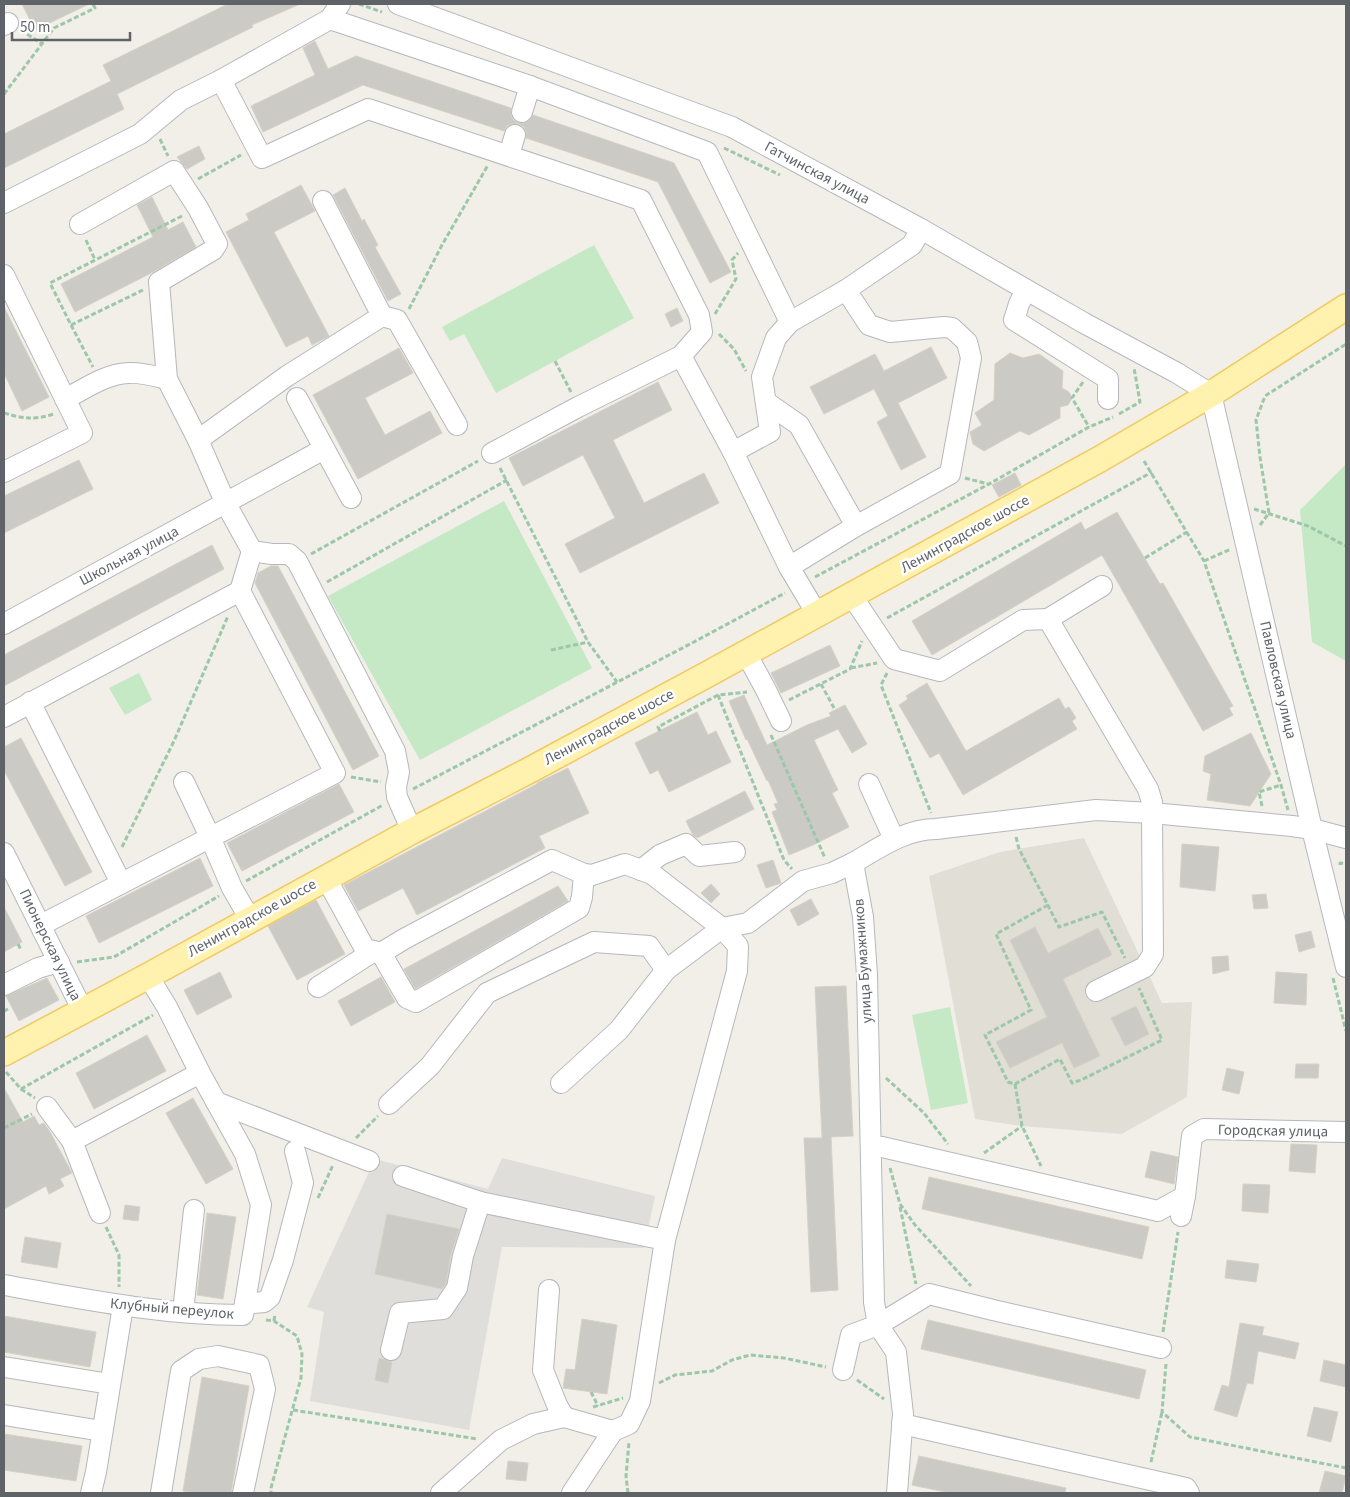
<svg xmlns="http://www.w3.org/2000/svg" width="1350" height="1497" viewBox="0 0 1350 1497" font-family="'Source Sans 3',sans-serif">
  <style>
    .industrial { fill: #e0deda }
    .education { fill: #e1ded6 }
    .green { fill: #c5e8c5 }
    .building { fill: #cccac5; stroke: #d6d1c6 }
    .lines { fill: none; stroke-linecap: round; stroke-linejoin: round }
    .minor-casing { stroke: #b5b8bc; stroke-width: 22 }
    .major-casing { stroke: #f2c960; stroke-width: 28 }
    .path { stroke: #9cc7a9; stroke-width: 3; stroke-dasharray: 5 2.5; stroke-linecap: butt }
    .minor { stroke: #fff; stroke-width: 20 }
    .major { stroke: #fff2af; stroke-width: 25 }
    .labels { text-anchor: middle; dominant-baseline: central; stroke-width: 5; stroke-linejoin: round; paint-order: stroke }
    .street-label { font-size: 15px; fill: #5f6368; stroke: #fff }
  </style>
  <rect width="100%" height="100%" fill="#f1efe8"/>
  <!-- industrial -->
  <polygon class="industrial" points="502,1158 655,1196 644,1248 502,1247 469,1430 310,1401 324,1312 307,1307 375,1159 488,1189"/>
  <!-- education -->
  <polygon class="education" points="1084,838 1162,1003 1192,1002 1187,1097 1122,1134 1022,1126 975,1119 929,876 1000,852"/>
  <!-- green -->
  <g class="green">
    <polygon points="594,245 634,318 496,393 464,334 450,341 442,327"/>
    <polygon points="1346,464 1346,661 1312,642 1300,510"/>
    <polygon points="504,501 592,668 420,760 328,596"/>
    <polygon points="139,673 152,700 125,715 109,688"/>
    <polygon points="950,1007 968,1103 931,1110 912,1015"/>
  </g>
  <!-- building -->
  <g class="building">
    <polygon points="22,4 89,4 35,30"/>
    <polygon points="228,4 300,4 252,25 253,27 117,94 124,109 4,168 4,134 111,81 103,65"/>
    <polygon points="315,41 328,69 356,56 511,108 511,115 513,120 518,123 525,123 530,120 533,115 674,163 731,272 710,283 658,182 526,138 526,132 524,127 519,124 512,124 507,126 504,131 363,85 263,132 251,106 315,75 303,48"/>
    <polygon points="199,146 205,159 187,169 177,157"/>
    <polygon points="301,185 315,211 274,232 329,336 312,345 308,336 286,347 226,232 249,220 246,214"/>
    <polygon points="345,188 362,221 364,219 378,245 375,247 401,294 388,301 333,195"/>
    <polygon points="152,197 168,230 183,222 196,247 153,272 75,312 61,284 153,237 137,205"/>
    <polygon points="4,307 49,397 22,411 4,373"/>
    <polygon points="677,308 683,321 671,327 665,314"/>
    <polygon points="931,347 947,378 898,403 926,457 901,470 877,422 888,416 874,389 824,414 810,387 875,354 884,371"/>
    <polygon points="399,348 413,373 365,398 385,435 430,411 442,433 358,479 313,395"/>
    <polygon points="1010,353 1023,358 1039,354 1063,371 1062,388 1069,392 1072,398 1068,405 1060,407 1060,418 1029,435 1020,431 984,451 973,444 970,432 982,425 975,413 994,400 995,364"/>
    <polygon points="658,382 672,410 613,440 644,503 704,473 719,503 580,573 565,544 615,518 583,455 523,486 509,458"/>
    <polygon points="79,460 93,489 4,533 4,496"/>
    <polygon points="1015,473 1021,485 999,497 992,485"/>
    <polygon points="1117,512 1160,584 1163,583 1233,706 1229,708 1233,715 1203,731 1102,555 932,655 912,621 1081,522 1085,530"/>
    <polygon points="212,545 224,569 4,686 4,655"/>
    <polygon points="271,566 278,566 379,756 353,770 255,583 258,573"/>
    <polygon points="830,645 840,666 781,693 771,673"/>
    <polygon points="927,683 966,751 1059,698 1065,709 1069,707 1076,718 1072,721 1077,729 963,795 939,753 930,758 899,705 908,699 906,696"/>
    <polygon points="744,695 767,745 807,725 831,716 829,713 845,705 867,744 852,753 838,729 814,740 838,790 832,793 849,827 813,845 789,855 772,812 777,810 774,804 778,803 768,780 767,781 747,739 746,740 729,701"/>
    <polygon points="697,712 708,735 716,731 731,762 669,792 658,770 650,774 635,743"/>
    <polygon points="1251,733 1271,774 1250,806 1207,800 1211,774 1203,771 1205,756"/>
    <polygon points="21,738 92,872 65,886 4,770 4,747"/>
    <polygon points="568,768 589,813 539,836 545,848 417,915 403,888 358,911 344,885 537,784 537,783"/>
    <polygon points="339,784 354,812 242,871 227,843"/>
    <polygon points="745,791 754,809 697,838 693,835 686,821"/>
    <polygon points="1182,844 1219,847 1215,891 1180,887"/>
    <polygon points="200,858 213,886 99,943 86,916"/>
    <polygon points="773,860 781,883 766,888 757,865"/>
    <polygon points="711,884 720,894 711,903 701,893"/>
    <polygon points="558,886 568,901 415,989 404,969"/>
    <polygon points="1266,894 1268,908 1254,909 1252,895"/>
    <polygon points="811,899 819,914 798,926 790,910"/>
    <polygon points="316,900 345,954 297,980 268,926"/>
    <polygon points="4,907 22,942 4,952"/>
    <polygon points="1035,927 1048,953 1098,928 1112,955 1063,979 1100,1056 1074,1068 1062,1043 1010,1068 996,1042 1047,1017 1010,940"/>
    <polygon points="1311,931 1315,947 1299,952 1295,935"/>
    <polygon points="1228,956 1229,970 1213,974 1212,957"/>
    <polygon points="220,972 232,997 197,1015 184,990"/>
    <polygon points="1276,972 1307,974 1306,1005 1274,1003"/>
    <polygon points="381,977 395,1002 351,1026 338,1001"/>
    <polygon points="47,978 59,1000 19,1021 6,996"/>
    <polygon points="846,986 853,1136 831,1137 838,1290 811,1292 804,1138 822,1138 815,987"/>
    <polygon points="1136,1006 1149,1034 1125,1046 1111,1018"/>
    <polygon points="147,1035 166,1071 94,1109 76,1073"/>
    <polygon points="1296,1064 1319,1064 1318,1078 1295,1078"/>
    <polygon points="1227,1068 1244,1072 1239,1094 1222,1090"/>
    <polygon points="4,1088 23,1122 34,1116 39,1125 44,1123 50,1132 72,1173 60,1179 64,1186 49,1194 46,1186 4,1209"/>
    <polygon points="193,1098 233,1169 206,1184 166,1113"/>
    <polygon points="1291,1144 1317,1145 1315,1173 1289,1171"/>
    <polygon points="1151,1151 1178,1157 1174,1184 1145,1177"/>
    <polygon points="929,1177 1149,1227 1142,1259 922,1209"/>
    <polygon points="1243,1184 1270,1185 1268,1213 1242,1211"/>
    <polygon points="125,1205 140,1207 138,1221 123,1219"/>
    <polygon points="207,1213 236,1217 223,1299 197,1295"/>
    <polygon points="387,1214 459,1229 451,1254 446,1283 442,1289 375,1274"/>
    <polygon points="25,1237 61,1243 57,1268 21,1262"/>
    <polygon points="1227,1260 1259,1264 1256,1282 1225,1278"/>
    <polygon points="4,1316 96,1332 90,1367 4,1352"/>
    <polygon points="582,1319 617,1325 607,1394 563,1388 566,1369 575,1370"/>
    <polygon points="928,1320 1146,1370 1139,1399 921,1349"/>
    <polygon points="1240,1323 1264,1327 1262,1335 1299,1343 1295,1359 1258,1351 1253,1384 1247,1383 1237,1417 1214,1410 1222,1385 1229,1387"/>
    <polygon points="379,1358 392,1362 388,1383 375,1380"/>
    <polygon points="1324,1360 1346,1365 1346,1387 1320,1381"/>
    <polygon points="202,1377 249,1386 231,1493 198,1493 183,1491"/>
    <polygon points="1314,1407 1338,1412 1331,1442 1307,1436"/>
    <polygon points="4,1434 82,1446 76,1481 4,1470"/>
    <polygon points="919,1456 1066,1488 1065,1493 950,1493 912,1485"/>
    <polygon points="508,1461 528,1463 526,1481 506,1479"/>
    <polygon points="1325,1471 1346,1476 1342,1493 1319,1493"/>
  </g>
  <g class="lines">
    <!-- minor casing -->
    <g class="minor-casing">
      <g id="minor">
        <polyline points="398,4 732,127 921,229 1084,323 1177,373 1211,394 1312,829 1346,967"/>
        <polyline points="330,19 530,86 707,152 790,322"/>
        <polyline points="4,25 8,23"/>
        <polyline points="221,80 262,158 368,109 641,200 699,315 702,332 681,356 578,407 492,453"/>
        <polyline points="522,112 530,86"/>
        <polyline points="509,155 515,135"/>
        <polyline points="323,201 382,316"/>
        <polyline points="4,203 140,134 181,100 221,80 330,19 340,4"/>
        <polyline points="80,224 174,171 198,208 217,244 213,250 159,282 167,379 198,440"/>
        <polyline points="4,275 82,433 4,472"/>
        <polyline points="1026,290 1019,304 1014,320 1108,379 1108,399"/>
        <polyline points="681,356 733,452 789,567 817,614"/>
        <polyline points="297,398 351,498"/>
        <path d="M65,399C85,389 105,374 128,373C141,372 155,376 167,379"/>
        <polyline points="766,402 799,425 856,526"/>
        <polyline points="733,452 770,432 762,377 776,338 790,322 846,290 912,245 921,229"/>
        <polyline points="789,567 856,526 950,474 971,358 967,342 952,328 944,327 890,332 869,325 846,290"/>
        <polyline points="852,596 894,659 940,671 1023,620 1048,619"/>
        <polyline points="4,624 324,449"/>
        <polyline points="746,653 766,690 781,721"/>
        <polyline points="30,702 121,883"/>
        <polyline points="4,717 240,591 252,551"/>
        <polyline points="184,782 210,837 232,888 250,919"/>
        <polyline points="869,784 894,839"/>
        <polyline points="412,831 397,797 396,787 399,772 395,751 297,561 289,554 272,554 252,551 226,504 198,440 287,376 382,316 397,320 457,425"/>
        <polyline points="4,853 83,1011"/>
        <polyline points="641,870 660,855 686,844 699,856 735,852"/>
        <polyline points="326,878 365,949 381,953 404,939 552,860 584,874 592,875 625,864 652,874 722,928 738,946 737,971 665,1240 640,1401 629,1424 613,1431 564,1417 533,1424 501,1440 441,1493"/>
        <polyline points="41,925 335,773 240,591"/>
        <polyline points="381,953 407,998 416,1002 579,908 582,897 584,874"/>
        <polyline points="4,985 38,968 59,962"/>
        <polyline points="318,987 374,951"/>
        <polyline points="1096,991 1145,967 1153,954 1152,813 1152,802 1148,789 1048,619 1102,586"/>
        <polyline points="561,1083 619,1030 666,970"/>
        <polyline points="216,1102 369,1161"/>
        <polyline points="389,1104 430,1066 487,993 594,942 649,946 666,970 722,928 748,923 803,881 832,873 853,863"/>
        <polyline points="47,1107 72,1141 200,1073"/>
        <polyline points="72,1141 100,1213"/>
        <polyline points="871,1146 882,1147 1158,1211 1185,1196"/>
        <polyline points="403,1176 480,1202 665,1240"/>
        <polyline points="1181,1216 1185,1196 1192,1136 1204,1129 1346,1132"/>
        <path d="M4,1285C83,1299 162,1315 243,1315L261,1205L245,1154L200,1073L167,1007L148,976"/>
        <polyline points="549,1290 543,1370 557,1405 564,1417"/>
        <polyline points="245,1304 264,1302 270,1297 283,1260 303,1183 295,1151"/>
        <polyline points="183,1312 194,1210"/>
        <polyline points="391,1350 400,1313 443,1309 457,1288 463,1256 480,1202"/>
        <polyline points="4,1367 110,1384"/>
        <polyline points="843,1370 851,1335 878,1325 929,1294 993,1310 1161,1348"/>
        <polyline points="4,1415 102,1431"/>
        <polyline points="902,1424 1186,1488 1189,1493"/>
        <polyline points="91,1493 96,1472 123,1306"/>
        <polyline points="161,1493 181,1371 199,1359 218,1356 259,1365 265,1389 243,1493"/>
        <polyline points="572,1493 613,1431"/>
        <path d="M897,1493L903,1414L896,1352L878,1325L874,1302L867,975L863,917L853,863C879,848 905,829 936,829L1096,810L1152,813L1292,826L1312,829L1346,838"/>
      </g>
    </g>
    <!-- major casing -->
    <g class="major-casing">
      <polyline id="major" points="4,1053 148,976 412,831 528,771 708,674 1100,459 1211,394 1346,307"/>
    </g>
    <!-- path -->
    <g class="path">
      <polyline points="359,4 382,12"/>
      <polyline points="21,30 42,44"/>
      <polyline points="4,94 54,28 95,8 93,4"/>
      <polyline points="160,139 168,156"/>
      <polyline points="724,148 780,175"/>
      <polyline points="198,179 241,155"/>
      <polyline points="86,240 95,260"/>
      <polyline points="143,290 71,325 50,283 182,216"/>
      <polyline points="409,309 442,245 488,165"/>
      <polyline points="715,314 736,279 732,260 738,253"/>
      <polyline points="71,325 93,367"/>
      <polyline points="719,334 734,349 746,371"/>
      <polyline points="555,361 571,392"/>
      <polyline points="1083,382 1072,398 1089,427"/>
      <path d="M4,413C25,419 34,420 54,414"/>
      <polyline points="1119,414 1140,402 1134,368"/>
      <polyline points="1144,461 1204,561 1281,785 1288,810"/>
      <polyline points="500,468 588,642 617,682"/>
      <polyline points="965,478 988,484"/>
      <polyline points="1254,509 1308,526 1346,546"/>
      <polyline points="1260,525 1269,513 1260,457 1256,420 1265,396 1346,344"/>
      <polyline points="311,554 478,461"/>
      <polyline points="1145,558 1187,532"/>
      <polyline points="1204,561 1231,549"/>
      <polyline points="815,577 989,484 1089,427 1113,417"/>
      <polyline points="327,582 507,480"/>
      <polyline points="887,618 1152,472"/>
      <polyline points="551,650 588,642"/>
      <polyline points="851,668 877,663"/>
      <polyline points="887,673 881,685 931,813"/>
      <polyline points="821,684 834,708"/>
      <polyline points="718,695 784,860 792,869"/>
      <polyline points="789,700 850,669 862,641"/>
      <polyline points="660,731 658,727 718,695 747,692"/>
      <polyline points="771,735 825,858"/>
      <polyline points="351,777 381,782"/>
      <polyline points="413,789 692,643 785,593"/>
      <polyline points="1262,806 1259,792 1281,785"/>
      <polyline points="1016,837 1019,849 1059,927 1102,912 1125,958"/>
      <polyline points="122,847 174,741 228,616"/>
      <polyline points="1340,865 1340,863 1346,864"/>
      <polyline points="246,881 383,805"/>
      <polyline points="1048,905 996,934 1031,1010 985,1035 1008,1082 1015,1084 1060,1059 1072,1083 1081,1080 1162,1040 1139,988"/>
      <polyline points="18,944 21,950"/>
      <polyline points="77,962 114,957 219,896"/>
      <polyline points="1333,978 1346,1031"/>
      <polyline points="4,1011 8,1009"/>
      <polyline points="6,1072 21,1089 153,1015"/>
      <polyline points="886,1078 924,1113 948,1144"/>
      <polyline points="1015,1084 1022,1126 1041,1166"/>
      <polyline points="21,1089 35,1098"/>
      <polyline points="4,1128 32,1114"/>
      <polyline points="356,1138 378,1116"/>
      <polyline points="984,1153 1022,1126"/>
      <polyline points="890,1168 900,1204 915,1225 971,1286"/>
      <polyline points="318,1198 333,1165"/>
      <polyline points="900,1207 916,1284"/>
      <polyline points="106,1227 119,1255 119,1287"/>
      <polyline points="266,1320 274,1321 297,1336 302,1354 301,1378 271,1488 271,1493"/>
      <polyline points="274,1321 275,1314"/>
      <polyline points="1163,1332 1178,1232"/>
      <polyline points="1166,1364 1162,1412 1190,1437 1346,1468"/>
      <polyline points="857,1380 884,1399"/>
      <polyline points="659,1383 675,1375 712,1371 732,1360 750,1355 784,1358 826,1367"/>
      <polyline points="591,1392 598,1406"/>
      <polyline points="593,1407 623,1398"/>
      <polyline points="293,1410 477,1439"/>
      <polyline points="1151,1462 1162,1412"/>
      <polyline points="628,1493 626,1476 629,1442"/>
    </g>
    <!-- minor -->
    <use href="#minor" class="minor"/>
    <!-- major -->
    <use href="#major" class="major"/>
  </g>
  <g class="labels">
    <!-- street labels -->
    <g class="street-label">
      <text transform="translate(817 173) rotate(28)">Гатчинская улица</text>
      <text transform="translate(965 534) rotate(-29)">Ленинградское шоссе</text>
      <text transform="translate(129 556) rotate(-28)">Школьная улица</text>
      <text transform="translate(1278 680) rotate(77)">Павловская улица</text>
      <text transform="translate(609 727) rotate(-28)">Ленинградское шоссе</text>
      <text transform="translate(252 918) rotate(-29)">Ленинградское шоссе</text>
      <text transform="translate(50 945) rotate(64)">Пионерская улица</text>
      <text transform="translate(863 961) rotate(-94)">улица Бумажников</text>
      <text transform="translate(1273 1131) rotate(1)">Городская улица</text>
      <text transform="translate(172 1309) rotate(5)">Клубный переулок</text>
    </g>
  </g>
  <!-- border -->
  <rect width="1350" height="1497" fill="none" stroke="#5f6368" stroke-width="10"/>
  <!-- scale -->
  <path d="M12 32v8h118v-8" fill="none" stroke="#5f6368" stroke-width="2.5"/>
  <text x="20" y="32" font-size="15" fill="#5f6368" stroke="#ffffff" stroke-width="4" paint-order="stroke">50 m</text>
</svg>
